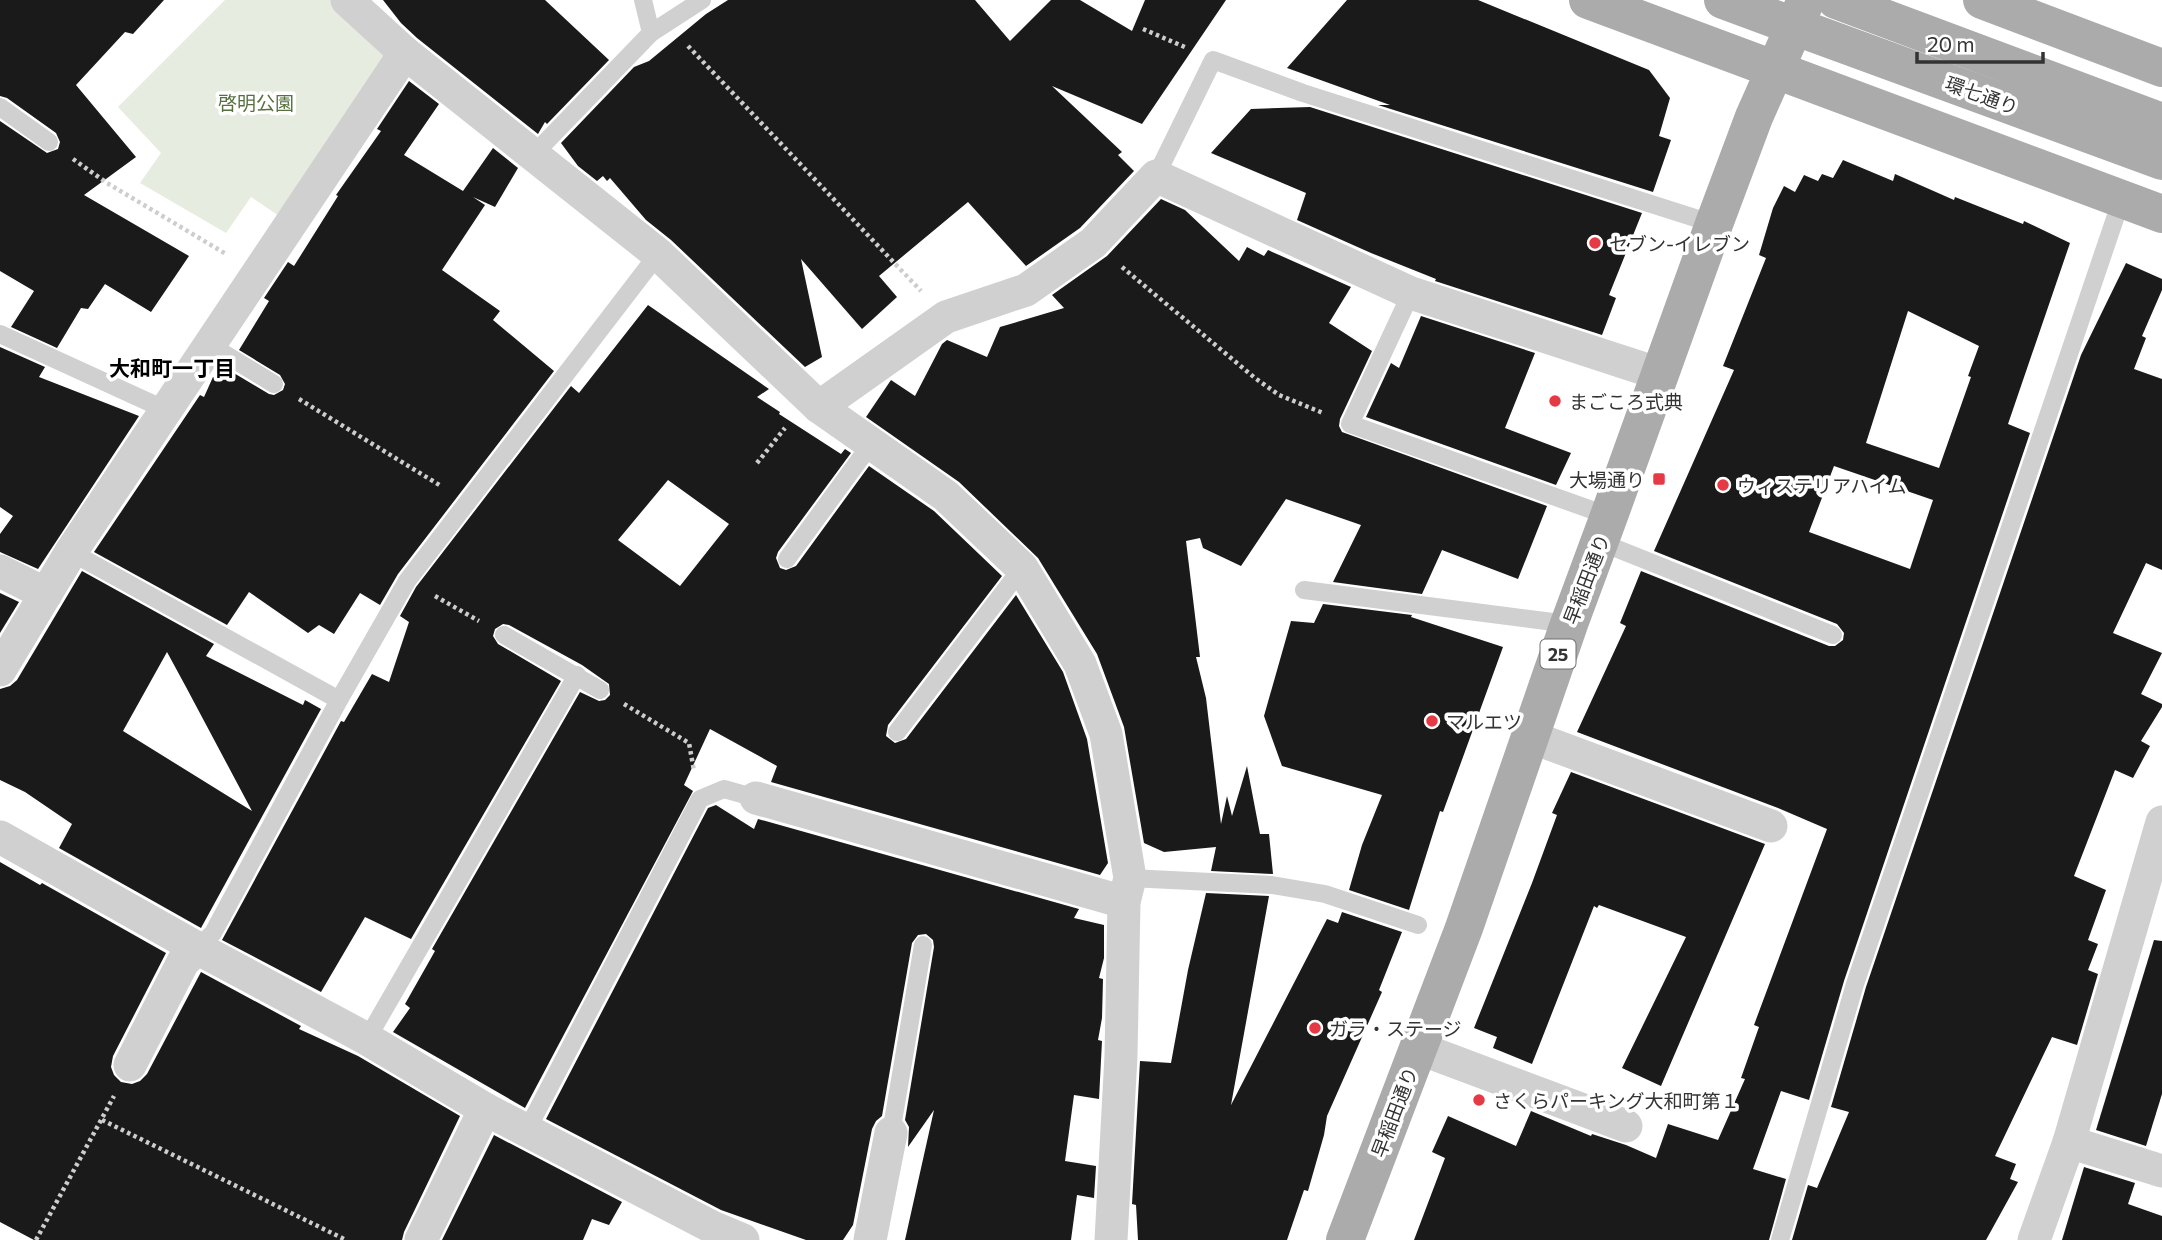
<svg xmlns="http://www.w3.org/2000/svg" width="2162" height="1240" viewBox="0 0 2162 1240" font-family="Commissioner,'Noto Sans JP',sans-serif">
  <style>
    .green { fill: #e6ecdf }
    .building { fill: #1a1a1a; fill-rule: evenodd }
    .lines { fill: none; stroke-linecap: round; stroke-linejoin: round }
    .path { stroke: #cdcdcd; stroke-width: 4.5; stroke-dasharray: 3.5 3.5; stroke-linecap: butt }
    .lane { stroke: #d0d0d0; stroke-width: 18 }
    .street { stroke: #d0d0d0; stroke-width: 33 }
    .primary { stroke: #ababab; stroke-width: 38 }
    .primary-bridge { stroke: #ababab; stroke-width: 38 }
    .poi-dot { fill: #e63946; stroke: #fff; stroke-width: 2.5 }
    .labels { text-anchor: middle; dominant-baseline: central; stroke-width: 7; stroke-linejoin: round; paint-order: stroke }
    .shield { fill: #fff; stroke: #707070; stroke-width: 2 }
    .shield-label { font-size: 18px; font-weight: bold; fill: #333 }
    .street-label { font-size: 19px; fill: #333; stroke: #fff }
    .park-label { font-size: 19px; fill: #56703f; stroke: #fff }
    .poi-label { font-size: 19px; fill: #333; stroke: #fff; text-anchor: start }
    .neighbourhood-label { font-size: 21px; font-weight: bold; fill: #000; stroke: #fff }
  </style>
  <rect width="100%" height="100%" fill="#fff"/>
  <!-- green -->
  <polygon class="green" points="225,0 352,0 405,53 285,220 251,197 226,233 140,183 161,153 118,107"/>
  <!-- building -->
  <g class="building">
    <polygon points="0,0 164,0 133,34 125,32 76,85 136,157 84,195 189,256 151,312 105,284 88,309 81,308 57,348 11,327 34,291 0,271 0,121 47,153 58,149 60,142 56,133 7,98 0,96"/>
    <polygon points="383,0 545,0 609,60 547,124 545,122 538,134 417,38 401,23"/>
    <polygon points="728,0 975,0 1010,41 1051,0 1080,0 1132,31 1145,0 1226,0 1142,124 1052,86 1122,152 1118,155 1134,171 1080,228 1026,266 968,202 879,276 897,297 862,329 801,259 822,357 805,367 671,240 646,220 610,178 607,181 603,176 597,181 578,166 561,143 634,67 649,61 706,14"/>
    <polygon points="1347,0 1478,0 1649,70 1670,98 1659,136 1671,140 1653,192 1378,105 1390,105 1287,68"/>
    <polygon points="409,81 439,104 404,155 463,191 493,148 518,168 495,207 473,197 485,205 442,270 500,311 493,320 554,371 398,574 380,605 360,593 334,634 319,625 308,633 249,592 227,625 94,552 200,395 204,397 213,377 220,381 227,369 269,394 274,395 283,390 285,384 280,375 239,350 269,301 264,298 288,262 294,266 338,196 336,195 381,131 377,129"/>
    <polygon points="1310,107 1642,213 1609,295 1616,298 1602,335 1435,281 1436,279 1371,253 1297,220 1306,193 1211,153 1251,109"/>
    <path d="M1843,160L1893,181L1895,174L1954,200L1955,197L2023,224L2024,221L2070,243L2008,424L2030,433L1844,981L1809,1100L1781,1091L1753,1169L1786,1179L1769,1240H1414L1445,1158L1432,1152L1448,1116L1516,1146L1531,1111L1591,1136L1592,1134L1626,1145L1656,1158L1668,1124L1718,1140L1745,1079L1741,1078L1759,1027L1754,1025L1827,829L1778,808L1577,732L1626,626L1620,623L1641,571L1829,646H1835L1843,640L1844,633L1837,624L1654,551L1734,370L1723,366L1766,258L1759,255L1773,208L1784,186L1795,192L1804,175L1818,181L1822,174L1833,178ZM1908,311L1979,346L1968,376L1971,377L1939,468L1866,443ZM1834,466L1933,500L1910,569L1809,532Z"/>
    <polygon points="1161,199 1185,210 1239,261 1247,247 1264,256 1268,250 1351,287 1329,323 1372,351 1340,419 1339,426 1342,432 1547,506 1518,579 1442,550 1422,594 1333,582 1361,525 1286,499 1241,566 1203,548 1200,538 1186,541 1200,657 1196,657 1206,698 1221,824 1227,796 1232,816 1247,766 1260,834 1269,834 1273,874 1211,871 1216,847 1164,852 1144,843 1124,727 1097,654 1038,558 959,482 866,417 891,380 915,396 942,344 947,340 987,357 1000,327 1064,308 1052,295 1107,256"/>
    <polygon points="2126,263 2162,279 2162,290 2142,336 2146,338 2134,369 2162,379 2162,570 2146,563 2113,633 2162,653 2141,694 2162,704 2162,707 2141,741 2150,746 2133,778 2115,770 2074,876 2106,890 2088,940 2098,944 2088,970 2098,974 2077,1045 2052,1037 1995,1156 2016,1164 2010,1179 2018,1182 1986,1240 1792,1240 1808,1185 1817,1188 1849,1112 1831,1107 1866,987 2081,355"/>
    <path d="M648,305L769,389L757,397L780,412L779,414L841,454L845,449L851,453L778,552L776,558L780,568L786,570L796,566L869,466L934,511L1002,576L888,725L886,736L895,743L906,739L1016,595L1063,672L1087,739L1108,863L1100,875L771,782L777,766L710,729L684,785L693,791L525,1108L393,1032L410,1008L405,1004L435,951L432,949L580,692L599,701L605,700L610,695L609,684L582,665L509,625L503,624L495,629L493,636L498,644L561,681L411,939L365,917L321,992L222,940L341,721L344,722L372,674L389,682L409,622L400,616L416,587L571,386L579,393ZM668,480L729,524L680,586L618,540Z"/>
    <polygon points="1421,316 1535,353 1505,428 1571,453 1556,485 1366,417 1391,363 1399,368"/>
    <polygon points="0,347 45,367 39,377 139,416 38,569 0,552 0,534 13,516 0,507"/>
    <path d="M82,571L214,644L206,656L303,705L305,700L321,709L201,928L59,848L72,824L25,792L0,780V689L10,686L17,680ZM167,652L186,687L252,811L123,731Z"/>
    <polygon points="0,593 19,602 0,633"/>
    <polygon points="1323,604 1412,615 1411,617 1503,647 1443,812 1440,811 1409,910 1349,890 1362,845 1382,795 1282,766 1264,716 1291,621 1314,623"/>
    <polygon points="1571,772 1765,844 1661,1086 1622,1068 1686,937 1599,905 1597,908 1594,906 1532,1064 1493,1048 1497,1037 1474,1028 1532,883 1557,815 1552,813"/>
    <polygon points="716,805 754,829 758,819 1079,909 1074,918 1104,925 1104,958 1099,978 1103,979 1102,1018 1098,1040 1102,1041 1099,1099 1074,1095 1065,1161 1096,1166 1094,1198 1077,1195 1071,1240 905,1240 934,1110 908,1147 909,1127 905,1120 934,947 933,940 926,934 918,935 912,943 882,1116 876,1121 872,1129 853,1225 843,1240 806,1240 721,1210 546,1119 708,808"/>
    <polygon points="0,862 40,885 42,883 166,953 113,1056 111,1067 114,1075 121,1082 132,1084 140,1081 147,1074 201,972 301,1026 299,1029 358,1056 460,1116 404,1232 402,1240 34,1240 0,1222"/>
    <polygon points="1206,893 1269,896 1231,1105 1327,919 1338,923 1342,912 1402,932 1379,990 1382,992 1327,1116 1324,1135 1308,1191 1304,1190 1287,1240 1138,1240 1136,1205 1132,1204 1140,1061 1171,1063 1188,970"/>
    <polygon points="2154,940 2162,941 2162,1094 2146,1146 2096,1130"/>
    <polygon points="494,1135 622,1202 609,1225 592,1219 583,1240 442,1240"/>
    <polygon points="2084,1167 2135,1183 2128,1204 2162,1216 2162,1240 2062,1240"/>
  </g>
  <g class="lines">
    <!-- path -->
    <g class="path">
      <polyline points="1143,29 1187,48"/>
      <polyline points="688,46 921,291"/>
      <polyline points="73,159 107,183 226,254"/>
      <polyline points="1122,267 1255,378 1279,395 1323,413"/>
      <polyline points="299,399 441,486"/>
      <polyline points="757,463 785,428"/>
      <polyline points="435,596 479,621"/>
      <polyline points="624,704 689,743 694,771"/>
      <polyline points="102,1120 346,1240"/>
      <polyline points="36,1240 114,1096"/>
    </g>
    <!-- lane -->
    <g class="lane">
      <polyline points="643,0 651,33"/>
      <polyline points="0,107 49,142"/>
      <polyline points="534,154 651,33 702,0"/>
      <polyline points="1156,176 1213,60 1303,93 1714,224"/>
      <polyline points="1411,293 1350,424 1609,516"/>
      <polyline points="0,334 166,410"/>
      <polyline points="210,345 274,384"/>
      <polyline points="1600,542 1833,635"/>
      <polyline points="71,552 339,700"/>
      <polyline points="787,559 871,444"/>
      <polyline points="1304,590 1569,624"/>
      <polyline points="504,635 600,690"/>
      <polyline points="897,732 1022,568"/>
      <polyline points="1130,878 1272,885 1325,894 1418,925"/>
      <polyline points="197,948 213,933 339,700 407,581 658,254"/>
      <polyline points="367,1039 577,675"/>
      <polyline points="527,1130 700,799 724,789 756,798"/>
      <polyline points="891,1133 923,945"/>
      <polyline points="1780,1240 1855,984 2122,198"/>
    </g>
    <!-- street -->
    <g class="street">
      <polyline points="347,0 405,53 658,254 819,407 946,496 1022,568 1080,664 1106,734 1130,878 1124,902 1121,1056 1111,1240"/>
      <polyline points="819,407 946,317 1026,290 1093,243 1156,176 1411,293 1660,374"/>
      <polyline points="0,571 46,594"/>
      <polyline points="0,670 71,552 405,53"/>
      <polyline points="1531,737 1771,826"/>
      <polyline points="756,798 1124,902"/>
      <polyline points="0,837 197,948 367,1039 485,1109 712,1227 743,1240"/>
      <polyline points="1418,1048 1626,1126"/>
      <polyline points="130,1065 183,962 197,948"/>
      <polyline points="2069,1142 2162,1171"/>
      <polyline points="421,1240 485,1109"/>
      <polyline points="870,1240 891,1133"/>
      <polyline points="2034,1240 2069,1142 2162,822"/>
    </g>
    <!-- primary -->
    <g class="primary">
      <polyline points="1588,0 2162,214"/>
      <polyline points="1836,0 2162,122"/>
      <polyline points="1982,0 2162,68"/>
      <polyline points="1345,1240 1464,928 1569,624 1609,516 1714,224 1754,117 1806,0"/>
    </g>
    <!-- primary-bridge -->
    <polyline class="primary-bridge" points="1723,0 2162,161"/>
  </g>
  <!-- markers -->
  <g class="poi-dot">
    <circle cx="1595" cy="243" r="7"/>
    <circle cx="1555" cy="401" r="7"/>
    <rect x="1652" y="472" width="14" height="14" rx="3.5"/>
    <circle cx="1723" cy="485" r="7"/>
    <circle cx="1432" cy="721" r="7"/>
    <circle cx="1315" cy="1028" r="7"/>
    <circle cx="1479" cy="1100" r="7"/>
  </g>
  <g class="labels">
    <!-- shield labels -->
    <rect class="shield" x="1540.5" y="639.5" width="35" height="29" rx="5"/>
    <g class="shield-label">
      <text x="1558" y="654">25</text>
    </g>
    <!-- street labels -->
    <g class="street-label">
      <text transform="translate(1982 95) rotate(20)">環七通り</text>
      <text transform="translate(1586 579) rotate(-69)">早稲田通り</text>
      <text transform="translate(1394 1112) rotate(-69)">早稲田通り</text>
    </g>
    <!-- park labels -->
    <g class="park-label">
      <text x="256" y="102">啓明公園</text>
    </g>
    <!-- poi labels -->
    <g class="poi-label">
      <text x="1609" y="243">セブン-イレブン</text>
      <text x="1569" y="401">まごころ式典</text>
      <text x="1645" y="479" text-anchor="end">大場通り</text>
      <text x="1737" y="485">ウィステリアハイム</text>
      <text x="1446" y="721">マルエツ</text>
      <text x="1329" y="1028">ガラ・ステージ</text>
      <text x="1493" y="1100">さくらパーキング大和町第１</text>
    </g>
    <!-- neighbourhood labels -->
    <g class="neighbourhood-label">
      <text x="172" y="367">大和町一丁目</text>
    </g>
  </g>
  <!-- scale -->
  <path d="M1917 52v10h126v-10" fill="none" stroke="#333333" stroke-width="3.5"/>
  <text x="1927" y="52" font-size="21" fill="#333333" stroke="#ffffff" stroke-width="5" paint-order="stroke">20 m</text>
</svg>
